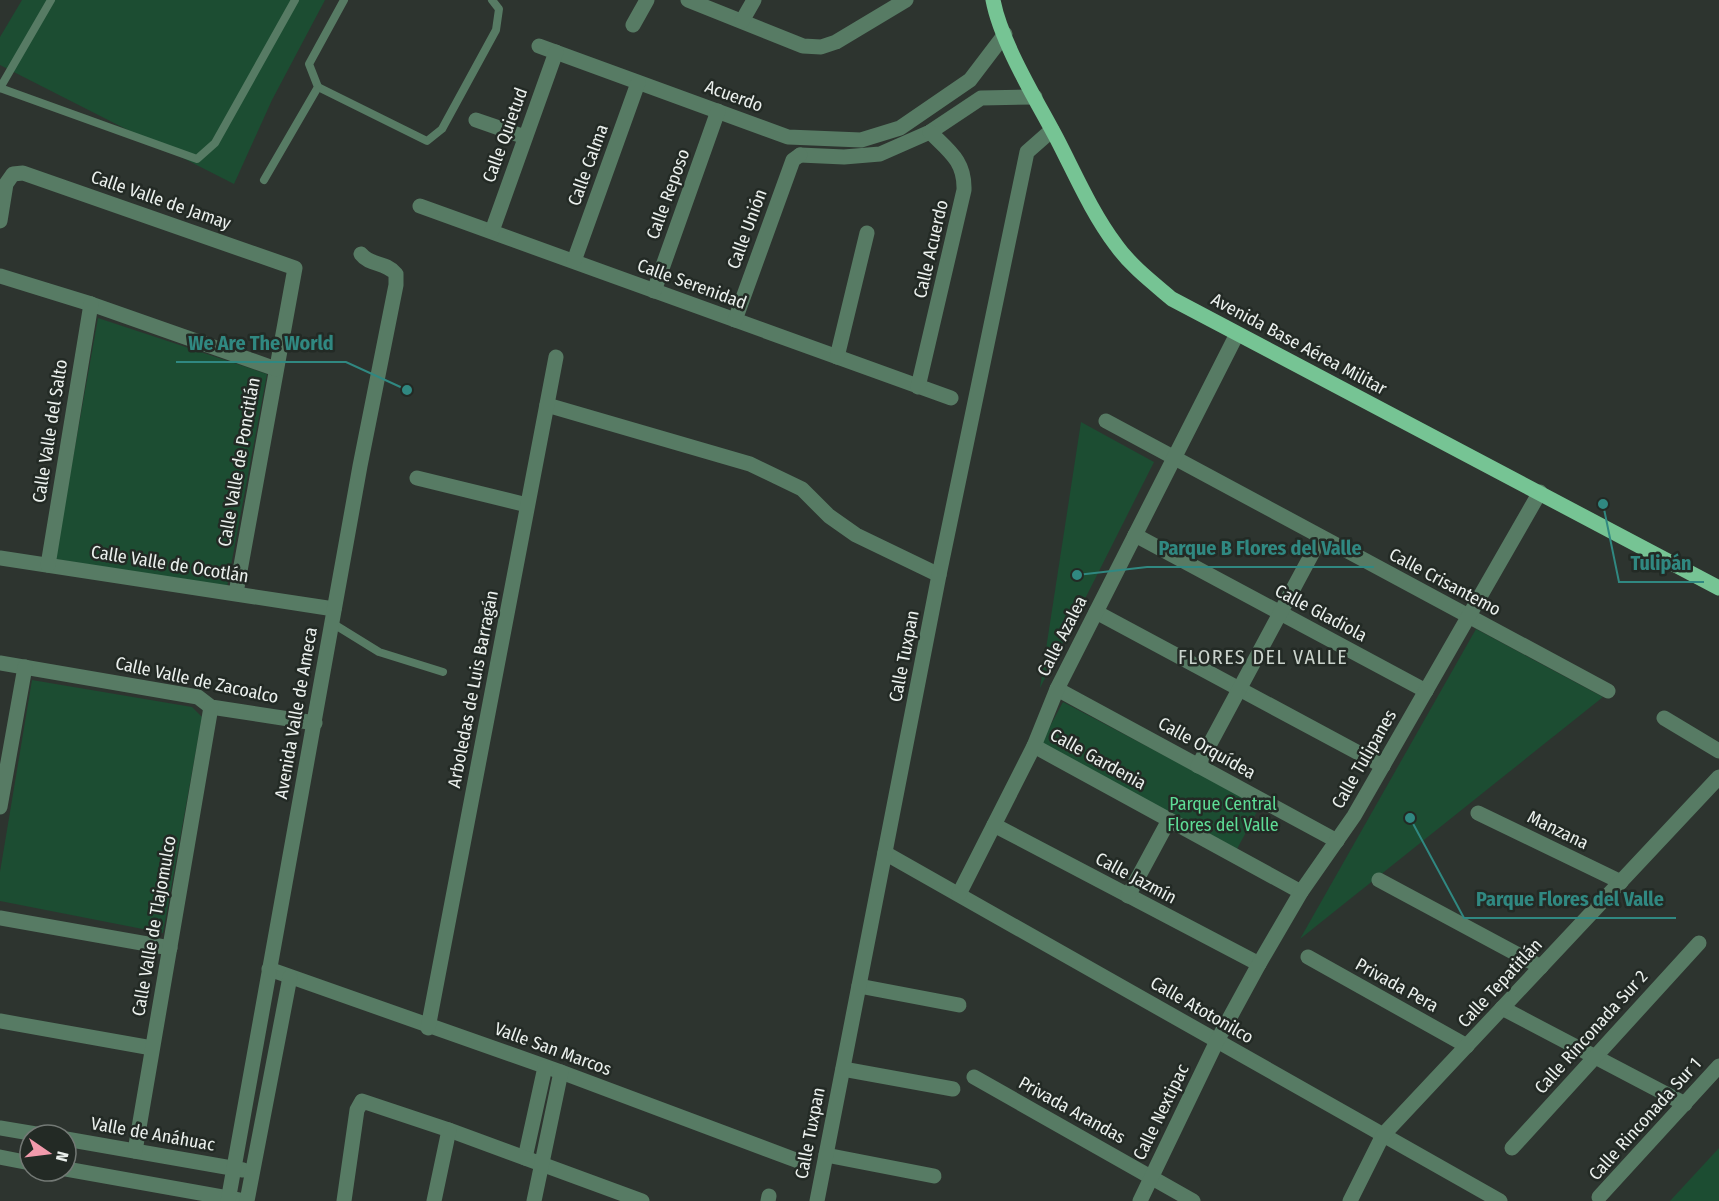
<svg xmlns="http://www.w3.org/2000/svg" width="1719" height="1201" viewBox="0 0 1719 1201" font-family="'Fira Sans Condensed',sans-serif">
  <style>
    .green { fill: #1c4d32 }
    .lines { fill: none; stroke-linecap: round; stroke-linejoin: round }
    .service { stroke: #577b64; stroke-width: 8 }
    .minor { stroke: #577b64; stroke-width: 15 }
    .primary { stroke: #76c494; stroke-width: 15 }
    .labels { text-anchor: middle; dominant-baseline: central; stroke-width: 5; stroke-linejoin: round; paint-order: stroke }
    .street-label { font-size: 18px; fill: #ebf0ed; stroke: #232a25 }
    .park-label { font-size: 18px; fill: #5edd96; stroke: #232a25 }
    .neighbourhood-label { font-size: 20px; letter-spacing: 1.5px; fill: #cad3cc; stroke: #232a25 }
    .leader { fill: none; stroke: #308881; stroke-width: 2 }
    .callout-dot { fill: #308881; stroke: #232a25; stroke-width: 2 }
    .callout-label { font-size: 20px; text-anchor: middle; font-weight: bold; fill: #308881; stroke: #232a25; stroke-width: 5; stroke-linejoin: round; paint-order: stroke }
  </style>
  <rect width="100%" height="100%" fill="#2d342f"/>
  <!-- green -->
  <g class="green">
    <polygon points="22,0 325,0 272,100 234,184 0,65 0,37"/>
    <polygon points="98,318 267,374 227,587 55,559"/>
    <polygon points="1081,422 1154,462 1040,688"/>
    <polygon points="1476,629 1603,697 1300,939"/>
    <polygon points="32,680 192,707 202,717 163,933 0,901 0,872"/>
    <polygon points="1063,702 1260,806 1237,849 1041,743"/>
    <polygon points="1719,1148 1719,1201 1670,1201"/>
  </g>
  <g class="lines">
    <!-- service -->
    <g class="service">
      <polyline points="318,87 427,141 442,129 496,30 499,9 492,0"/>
      <polyline points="0,88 197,159 215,143 295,0"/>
      <polyline points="0,88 51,0"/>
      <polyline points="264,180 318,87 309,64 344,0"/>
      <polyline points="332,623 379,652 443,672"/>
    </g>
    <!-- minor -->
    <g class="minor">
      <polyline points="688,0 803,46 821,47 836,42 906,0"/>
      <polyline points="742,21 754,0"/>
      <polyline points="633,25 647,0"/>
      <polyline points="539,46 788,137 861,140 900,128 970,80 1005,34"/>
      <polyline points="476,120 525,137"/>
      <polyline points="800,155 844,157 880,154 930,132 981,98 1035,97"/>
      <polyline points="420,206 951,398"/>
      <polyline points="0,221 6,184 13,174 23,173 295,268 236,593"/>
      <polyline points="492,231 556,52"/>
      <polyline points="574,261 638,83"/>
      <polyline points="0,276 91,304 276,369"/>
      <polyline points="654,291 718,111"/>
      <polyline points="735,320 793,160 800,155"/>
      <polyline points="837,357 867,233"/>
      <path d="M918,387L964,190C965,161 949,151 930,132"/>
      <polyline points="547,405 750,464 802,489 829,516 856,535 939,575"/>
      <polyline points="1106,421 1608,691"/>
      <polyline points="417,478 527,505"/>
      <polyline points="1135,535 1426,691"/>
      <polyline points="0,558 334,609"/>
      <polyline points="48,565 91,304"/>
      <polyline points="1096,612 1383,766"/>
      <polyline points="0,663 198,697 211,707 315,723"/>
      <polyline points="1057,689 1337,841"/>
      <polyline points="1664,718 1719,751"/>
      <polyline points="1034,746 1301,892"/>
      <polyline points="1198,766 1321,537"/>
      <polyline points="0,807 25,667"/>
      <polyline points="1478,813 1621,882"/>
      <polyline points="994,825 1259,964"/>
      <polyline points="885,853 1500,1201"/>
      <polyline points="1379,880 1541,967"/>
      <polyline points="959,894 1034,746 1057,689 1237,334"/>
      <polyline points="1128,896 1169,820"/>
      <polyline points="0,918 170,948"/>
      <polyline points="1308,957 1467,1046"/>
      <polyline points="269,969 561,1072 801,1162"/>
      <polyline points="859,986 959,1005"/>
      <polyline points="1502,1008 1685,1104"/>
      <polyline points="0,1021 152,1048"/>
      <polyline points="428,1028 556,357"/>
      <polyline points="843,1069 953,1089"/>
      <polyline points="974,1077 1193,1201"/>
      <polyline points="0,1128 42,1135"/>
      <polyline points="66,1139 243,1170"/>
      <polyline points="1512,1148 1699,943"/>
      <polyline points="135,1151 211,707"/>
      <polyline points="826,1155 934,1176"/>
      <polyline points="0,1157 30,1163"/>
      <polyline points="525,1158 545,1067"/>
      <polyline points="66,1169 239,1200"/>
      <polyline points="1599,1197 1719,1066"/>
      <path d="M228,1201L360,466L396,285V274C385,261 370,266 361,254"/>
      <polyline points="247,1201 290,977"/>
      <polyline points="344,1201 357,1110 362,1101 449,1130 642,1201"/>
      <polyline points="434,1201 449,1130"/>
      <polyline points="534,1201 561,1072"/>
      <polyline points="768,1201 769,1196"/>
      <polyline points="817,1201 939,575 1027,152 1052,130"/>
      <polyline points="1140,1201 1217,1041 1259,964 1301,892 1354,816 1540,492"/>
      <polyline points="1350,1201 1383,1135 1719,777"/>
    </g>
    <!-- primary -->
    <path class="primary" d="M993,0C1001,43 1037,101 1058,141C1076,176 1092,213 1116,245C1131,266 1152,282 1172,299L1719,588"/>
  </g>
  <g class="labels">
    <!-- street labels -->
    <g class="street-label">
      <text transform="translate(734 96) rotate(20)">Acuerdo</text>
      <text transform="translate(505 135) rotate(-70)">Calle Quietud</text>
      <text transform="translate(588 165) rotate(-70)">Calle Calma</text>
      <text transform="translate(668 194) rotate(-70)">Calle Reposo</text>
      <text transform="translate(161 200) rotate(19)">Calle Valle de Jamay</text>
      <text transform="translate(747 229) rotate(-70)">Calle Unión</text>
      <text transform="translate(931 249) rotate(-77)">Calle Acuerdo</text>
      <text transform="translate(692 284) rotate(20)">Calle Serenidad</text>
      <text transform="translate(1299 344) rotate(28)">Avenida Base Aérea Militar</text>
      <text transform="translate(50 431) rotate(-81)">Calle Valle del Salto</text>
      <text transform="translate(239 462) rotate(-80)">Calle Valle de Poncitlán</text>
      <text transform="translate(170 564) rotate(9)">Calle Valle de Ocotlán</text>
      <text transform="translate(1445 582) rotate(28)">Calle Crisantemo</text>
      <text transform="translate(1321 613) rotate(28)">Calle Gladiola</text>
      <text transform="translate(1062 636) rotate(-63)">Calle Azalea</text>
      <text transform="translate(904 656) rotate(-79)">Calle Tuxpan</text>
      <text transform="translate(197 680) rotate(12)">Calle Valle de Zacoalco</text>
      <text transform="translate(473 689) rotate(-79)">Arboledas de Luis Barragán</text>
      <text transform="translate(296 713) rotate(-80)">Avenida Valle de Ameca</text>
      <text transform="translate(1207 748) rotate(29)">Calle Orquídea</text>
      <text transform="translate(1098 759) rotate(29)">Calle Gardenia</text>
      <text transform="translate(1364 759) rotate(-60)">Calle Tulipanes</text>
      <text transform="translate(1558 830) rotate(26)">Manzana</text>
      <text transform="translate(1136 878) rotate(28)">Calle Jazmín</text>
      <text transform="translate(154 926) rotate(-80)">Calle Valle de Tlajomulco</text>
      <text transform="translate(1500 983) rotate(-47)">Calle Tepatitlán</text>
      <text transform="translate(1397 985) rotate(29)">Privada Pera</text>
      <text transform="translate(1202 1010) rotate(30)">Calle Atotonilco</text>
      <text transform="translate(1591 1032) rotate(-48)">Calle Rinconada Sur 2</text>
      <text transform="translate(553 1049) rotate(20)">Valle San Marcos</text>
      <text transform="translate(1072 1110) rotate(29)">Privada Arandas</text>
      <text transform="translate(1161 1112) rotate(-64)">Calle Nextipac</text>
      <text transform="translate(1645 1119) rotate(-48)">Calle Rinconada Sur 1</text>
      <text transform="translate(810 1133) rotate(-79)">Calle Tuxpan</text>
      <text transform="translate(153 1134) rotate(10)">Valle de Anáhuac</text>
    </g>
    <!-- park labels -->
    <g class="park-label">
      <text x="1223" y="804">Parque Central<tspan x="1223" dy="21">Flores del Valle</tspan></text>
    </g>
    <!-- neighbourhood labels -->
    <g class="neighbourhood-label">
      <text x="1263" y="657">FLORES DEL VALLE</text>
    </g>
  </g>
  <!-- callouts -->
  <path class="leader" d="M407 390L346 362H176M1077 575L1147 567H1374M1603 504L1619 582H1704M1410 818L1464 918H1676"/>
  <g class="callout-dot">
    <circle cx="407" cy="390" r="6"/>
    <circle cx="1077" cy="575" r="6"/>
    <circle cx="1603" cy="504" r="6"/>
    <circle cx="1410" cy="818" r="6"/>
  </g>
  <g class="callout-label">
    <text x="261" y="350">We Are The World</text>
    <text x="1260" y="555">Parque B Flores del Valle</text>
    <text x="1661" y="570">Tulipán</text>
    <text x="1570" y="906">Parque Flores del Valle</text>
  </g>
  <!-- north arrow -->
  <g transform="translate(48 1153) rotate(104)"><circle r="28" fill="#232a25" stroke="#737975" stroke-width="1.5"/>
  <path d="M0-4.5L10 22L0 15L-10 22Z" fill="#f29aac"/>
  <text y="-9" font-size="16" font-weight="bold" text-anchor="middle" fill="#ebf0ed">N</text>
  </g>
</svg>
